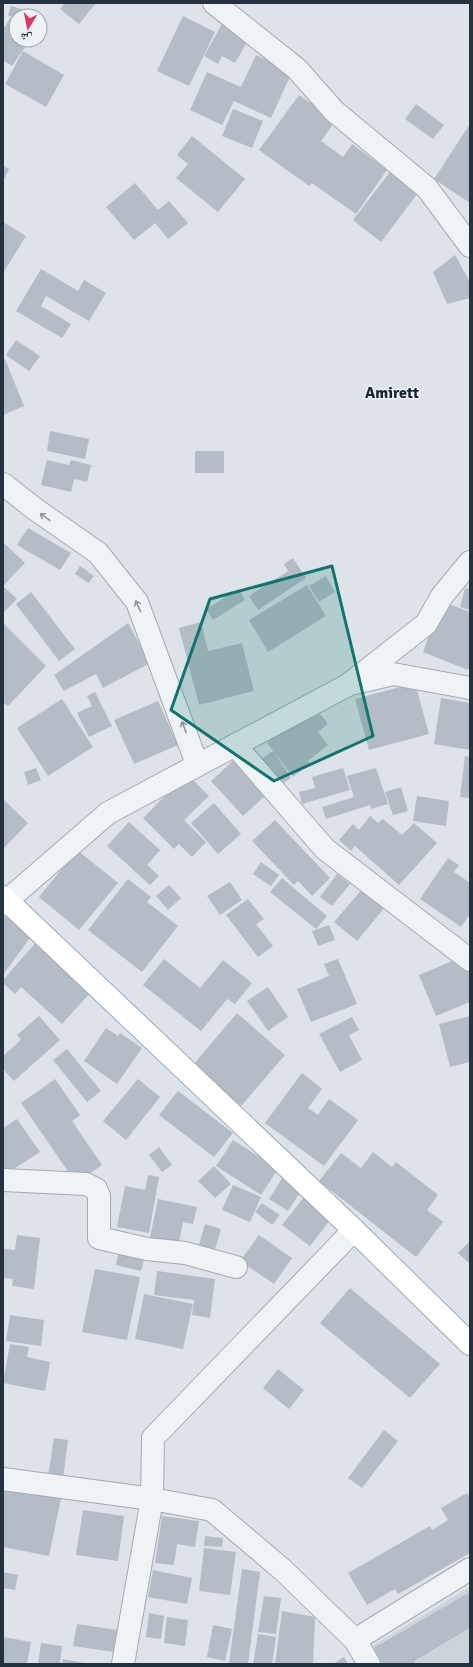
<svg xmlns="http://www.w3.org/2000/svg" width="473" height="1667" viewBox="0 0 473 1667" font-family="Signika,'Noto Naskh Arabic',sans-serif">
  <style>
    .built { fill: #cbd3db }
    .building { fill: #b4bdc6 }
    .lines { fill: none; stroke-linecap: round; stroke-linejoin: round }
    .minor-casing { stroke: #a2abb2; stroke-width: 24 }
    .major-casing { stroke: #9baab5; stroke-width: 24 }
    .minor { stroke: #f0f3f6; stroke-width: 22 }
    .major { stroke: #fff; stroke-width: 22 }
    .oneway { stroke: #8a939b }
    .marked { fill: #0f766e; fill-opacity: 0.2; stroke: #0f766e; stroke-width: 3; stroke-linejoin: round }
    .labels { text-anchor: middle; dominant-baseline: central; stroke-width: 3; stroke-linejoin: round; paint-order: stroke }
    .district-label { font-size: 16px; font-weight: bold; fill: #172431; stroke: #ecf2f6 }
  </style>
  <rect width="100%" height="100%" fill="#dde3e8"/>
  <!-- built -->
  <polygon class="built" points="470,1587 470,1664 378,1664 369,1648"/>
  <!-- building -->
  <g class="building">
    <polygon points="65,3 96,3 79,24 60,9"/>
    <polygon points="11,6 25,10 23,16 16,16 16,18 8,15"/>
    <polygon points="183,16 215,32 189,86 157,71"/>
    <polygon points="11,17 16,20 16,40 30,40 12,66 3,60 3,29"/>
    <polygon points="222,24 249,39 235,63 222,56 218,64 204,56"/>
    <polygon points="23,51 64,75 46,107 5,84"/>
    <polygon points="256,55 292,72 271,118 234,101 222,125 190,110 207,72 241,87"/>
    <polygon points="299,95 336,120 321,141 343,157 352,144 387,170 356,214 312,183 309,186 259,150"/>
    <polygon points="416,104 444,125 433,139 405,119"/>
    <polygon points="233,109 263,121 252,148 222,136"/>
    <polygon points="470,124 470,203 434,179"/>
    <polygon points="192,136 245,179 218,212 176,178 188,164 177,155"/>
    <polygon points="3,166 9,169 3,182"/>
    <polygon points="390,172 418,193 381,242 353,220"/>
    <polygon points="135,183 158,210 169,201 188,223 168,239 155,223 134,240 106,207"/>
    <polygon points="3,222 26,236 3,273"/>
    <polygon points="455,255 470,282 470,298 447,304 433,272"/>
    <polygon points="41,269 78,291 84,280 106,293 89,321 46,296 41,306 71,324 62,338 16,311"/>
    <polygon points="16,340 40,356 29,371 6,355"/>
    <polygon points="3,359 5,359 24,406 3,415"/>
    <polygon points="50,431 89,439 85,459 47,451"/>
    <rect x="195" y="451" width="29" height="22"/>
    <polygon points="47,460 69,465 71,460 91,465 87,482 74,479 71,492 41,485"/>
    <polygon points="28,528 71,553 60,570 17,545"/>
    <polygon points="5,544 25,563 3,586 17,599 4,612 3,546"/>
    <polygon points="293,558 306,578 258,610 249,596 288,571 284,564"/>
    <polygon points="80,566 94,576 89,583 75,574"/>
    <polygon points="326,576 335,592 319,602 309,586"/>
    <polygon points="307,585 326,616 268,652 249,620"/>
    <polygon points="465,588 470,589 470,610 460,607"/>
    <polygon points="239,589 245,600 213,620 206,609"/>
    <polygon points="31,592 75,649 59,661 16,604"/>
    <polygon points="441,601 470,612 470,665 468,670 423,652"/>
    <polygon points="201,622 208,651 242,643 254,691 199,705 179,628"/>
    <polygon points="3,623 46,666 8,706 3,702"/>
    <polygon points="128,623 150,663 103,688 96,674 64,691 54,675"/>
    <polygon points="415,683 429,734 369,750 355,699"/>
    <polygon points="95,692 112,726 89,737 77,713 92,706 87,696"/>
    <polygon points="441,698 470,703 470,750 434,744"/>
    <polygon points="62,699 93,747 48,776 17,728"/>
    <polygon points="158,701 178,745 134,764 114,720"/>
    <polygon points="314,706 328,724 318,732 328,745 308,761 310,764 293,777 267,743"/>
    <polygon points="273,751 291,778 279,786 261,759"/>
    <polygon points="465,756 470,757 470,798 460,797"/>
    <polygon points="236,758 286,812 282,816 264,797 243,816 211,781"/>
    <polygon points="36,768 41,780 28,785 24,772"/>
    <polygon points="343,768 350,790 302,804 299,792 315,788 312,777"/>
    <polygon points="376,768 388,804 371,809 370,805 326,819 322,807 354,797 347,776"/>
    <polygon points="187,774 209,796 184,820 206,842 192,857 179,844 174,849 143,818"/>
    <polygon points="401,787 408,811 393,815 385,792"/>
    <polygon points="417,796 449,801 446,826 413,821"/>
    <polygon points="3,799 28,823 3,849"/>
    <polygon points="214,803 241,834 218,854 191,823"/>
    <polygon points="370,816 378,823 383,819 402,835 414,823 437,843 399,885 355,846 351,851 339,840 353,824 359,830"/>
    <polygon points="275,820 330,878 312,896 298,881 294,885 252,841"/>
    <polygon points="129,822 160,850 147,865 159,876 150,885 107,846"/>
    <polygon points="77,850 118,883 79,930 39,897"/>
    <polygon points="448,858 459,865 454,872 470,883 470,914 461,927 420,899"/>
    <polygon points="261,862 279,875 271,886 253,874"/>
    <polygon points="337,874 350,884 332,906 320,897"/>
    <polygon points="282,878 327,916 316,929 270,892"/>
    <polygon points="128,879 151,897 147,902 178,926 142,972 88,930"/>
    <polygon points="230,882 242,900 220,915 207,896"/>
    <polygon points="169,885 181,898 168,910 156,896"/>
    <polygon points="364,887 386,906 357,941 334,922"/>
    <polygon points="248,899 264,919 256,924 273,946 258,957 226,915"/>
    <polygon points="3,915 32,935 3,975"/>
    <polygon points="329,925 335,940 318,946 312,931"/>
    <polygon points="38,940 91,992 62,1024 21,987 15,994 3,983 3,980"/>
    <polygon points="462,957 468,971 470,970 470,1002 436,1016 419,975"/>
    <polygon points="164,959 200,988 223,960 252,983 235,1004 227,999 201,1031 143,985"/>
    <polygon points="338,959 357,1004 311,1022 297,989 329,976 324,964"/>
    <polygon points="268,987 288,1017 268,1031 247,1001"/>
    <polygon points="237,1013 285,1055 241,1106 193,1065"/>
    <polygon points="39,1016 60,1040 14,1081 3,1069 3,1056 21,1040 17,1035"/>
    <polygon points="470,1016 470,1062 450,1067 439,1024"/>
    <polygon points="352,1017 359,1030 349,1035 362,1060 340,1072 319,1034"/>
    <polygon points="106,1028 118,1036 120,1033 142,1048 117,1084 84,1061"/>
    <polygon points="67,1049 101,1091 87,1102 53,1060"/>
    <polygon points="302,1073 322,1089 308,1108 318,1115 329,1099 358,1120 324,1166 265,1123"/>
    <polygon points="55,1079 80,1115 72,1121 102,1165 76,1183 21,1103"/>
    <polygon points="138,1079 160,1097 126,1140 103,1121"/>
    <polygon points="178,1091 233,1133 214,1157 159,1115"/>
    <polygon points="17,1119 40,1152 3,1176 3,1128"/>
    <polygon points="233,1140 278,1169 261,1195 216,1166"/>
    <polygon points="159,1147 172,1165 162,1172 149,1155"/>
    <polygon points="373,1152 392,1167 396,1162 438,1195 427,1210 443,1222 416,1257 319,1181 341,1153 361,1168"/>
    <polygon points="214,1166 231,1184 215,1198 198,1181"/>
    <polygon points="286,1172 305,1185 288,1211 269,1199"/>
    <polygon points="148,1175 159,1177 149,1233 117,1227 125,1186 145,1190"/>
    <polygon points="233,1185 261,1197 250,1222 222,1210"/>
    <polygon points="304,1197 331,1219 310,1246 282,1225"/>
    <polygon points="158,1199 197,1207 193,1224 183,1222 178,1248 149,1242"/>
    <polygon points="262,1203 280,1215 272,1225 255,1212"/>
    <polygon points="205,1224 221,1229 213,1257 197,1252"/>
    <polygon points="17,1235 40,1238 34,1289 12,1286 13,1279 3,1278 4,1249 15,1250"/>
    <polygon points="259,1235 292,1258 274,1284 240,1261"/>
    <polygon points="470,1241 470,1264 458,1253"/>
    <polygon points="118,1254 144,1260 141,1271 116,1265"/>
    <polygon points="95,1269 140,1277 127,1340 82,1332"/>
    <polygon points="157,1271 215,1279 210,1318 192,1315 194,1300 154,1295"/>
    <polygon points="350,1288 440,1364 410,1398 320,1323"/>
    <polygon points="144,1294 193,1304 183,1349 135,1339"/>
    <polygon points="10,1315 44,1320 41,1346 6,1341"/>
    <polygon points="10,1344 29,1347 27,1357 50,1362 45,1391 3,1383"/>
    <polygon points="278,1369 304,1390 289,1409 263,1388"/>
    <polygon points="384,1430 398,1441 362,1488 348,1478"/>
    <polygon points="54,1438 68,1440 63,1479 48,1477"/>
    <polygon points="3,1482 62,1494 49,1556 3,1547"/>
    <polygon points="467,1493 470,1497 470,1553 398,1594 395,1589 367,1605 348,1573 430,1526 432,1530 448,1520 441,1508"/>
    <polygon points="83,1510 124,1516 118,1561 76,1555"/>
    <polygon points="162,1516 199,1521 195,1547 177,1544 174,1565 155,1563"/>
    <polygon points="205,1536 223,1538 222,1547 204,1546"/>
    <polygon points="204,1548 236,1552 230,1595 199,1591"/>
    <polygon points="242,1569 260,1572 248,1664 234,1664 229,1663"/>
    <polygon points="153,1570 192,1578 187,1604 148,1597"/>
    <polygon points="3,1572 18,1575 15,1590 3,1588"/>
    <polygon points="470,1592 470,1628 414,1661 416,1664 383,1664 374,1648"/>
    <polygon points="264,1596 281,1598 276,1634 258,1632"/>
    <polygon points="282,1611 315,1617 313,1664 275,1664"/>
    <polygon points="149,1613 164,1616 161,1639 146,1637"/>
    <polygon points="167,1617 188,1620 185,1646 164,1643"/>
    <polygon points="77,1624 117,1630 114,1652 73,1646"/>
    <polygon points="213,1625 232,1629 225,1661 207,1657"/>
    <polygon points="258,1634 276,1637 272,1664 253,1664"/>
    <polygon points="3,1637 31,1642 27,1664 3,1664"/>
    <polygon points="41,1643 62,1646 60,1664 38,1664"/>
    <polygon points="344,1657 348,1664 333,1664"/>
    <polygon points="63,1659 84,1663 84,1664 62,1664"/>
  </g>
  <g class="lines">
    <!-- minor casing -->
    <g class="minor-casing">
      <g id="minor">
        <polyline points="214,3 297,69 334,111 427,188 470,246"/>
        <polyline points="3,484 35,509 98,553 137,602 197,764"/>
        <polyline points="355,683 393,674 470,688"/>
        <polyline points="235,745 325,849 470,960"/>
        <polyline points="3,904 108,813 348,685 426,624 442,596 470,562"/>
        <polyline points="3,1180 86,1184 96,1189 99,1196 99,1238 147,1249 185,1253 236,1267"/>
        <polyline points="3,1479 152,1499 212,1510 283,1570 355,1640 369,1664"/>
        <polyline points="355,1640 470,1569"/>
        <polyline points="123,1664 152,1499 153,1438 354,1230"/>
      </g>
    </g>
    <!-- major casing -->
    <g class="major-casing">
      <polyline id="major" points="3,897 354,1230 470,1344"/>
    </g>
    <!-- minor -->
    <use href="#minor" class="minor"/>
    <!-- major -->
    <use href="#major" class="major"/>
  </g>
  <!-- one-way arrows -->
  <defs><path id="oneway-shaft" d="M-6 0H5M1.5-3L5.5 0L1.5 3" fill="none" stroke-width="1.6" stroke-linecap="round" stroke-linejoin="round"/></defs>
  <g class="oneway">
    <use href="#oneway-shaft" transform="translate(45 517) rotate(-145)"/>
    <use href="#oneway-shaft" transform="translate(138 606) rotate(-114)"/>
    <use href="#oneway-shaft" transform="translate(184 727) rotate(-111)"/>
  </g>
  <!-- marked area -->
  <path class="marked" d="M332,566L373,736L274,781L171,710L210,599Z"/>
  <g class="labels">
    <!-- district labels -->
    <g class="district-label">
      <text x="392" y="393">Amirett</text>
    </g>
  </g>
  <!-- border -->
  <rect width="473" height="1667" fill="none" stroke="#253340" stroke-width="8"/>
  <!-- north arrow -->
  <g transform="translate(28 28) rotate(190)"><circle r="19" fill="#ecf2f6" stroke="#9ca6ad"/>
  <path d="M0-3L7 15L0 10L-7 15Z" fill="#db3569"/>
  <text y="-6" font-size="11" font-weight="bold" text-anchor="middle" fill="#253340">ش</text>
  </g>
</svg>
